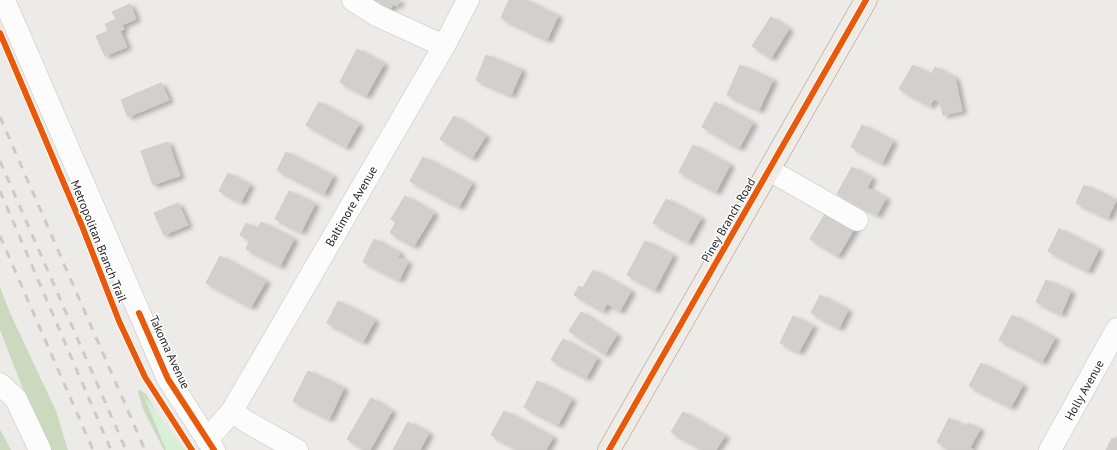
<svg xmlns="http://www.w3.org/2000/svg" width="1117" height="450" viewBox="0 0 1117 450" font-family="'PT Sans',sans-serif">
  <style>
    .forest { fill: #cbdabf }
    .park { fill: #d8f1d5 }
    .building { fill: #d2d0cd; stroke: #d0ccc9; filter: url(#shadow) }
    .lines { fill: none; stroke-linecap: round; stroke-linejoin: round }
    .minor-casing { stroke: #c4c3c2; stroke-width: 23 }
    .major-casing { stroke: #a29686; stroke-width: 23 }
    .minor { stroke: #fcfcfc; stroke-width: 22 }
    .major { stroke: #f0ebe5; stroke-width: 22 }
    .rail { stroke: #cbcbca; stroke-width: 3; stroke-dasharray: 8 8; stroke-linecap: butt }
    .cycleway-casing { stroke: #fff; stroke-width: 8 }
    .cycleway { stroke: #e8590c; stroke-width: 6 }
    .labels { text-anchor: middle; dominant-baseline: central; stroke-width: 3; stroke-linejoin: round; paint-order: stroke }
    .street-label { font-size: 12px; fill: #1f1f1f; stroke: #fff }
  </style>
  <defs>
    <filter id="shadow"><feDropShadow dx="4.5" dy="2.5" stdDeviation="2" flood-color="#0004"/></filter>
  </defs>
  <rect width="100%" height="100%" fill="#edebe8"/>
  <!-- forest -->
  <g class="forest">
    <polygon points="0,287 10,313 56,411 68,450 50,450 23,389 0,330"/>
    <polygon points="139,390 142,391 146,394 163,425 179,450 164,450 143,409 138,392"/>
    <polygon points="0,430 1,431 11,450 0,450"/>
  </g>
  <!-- park -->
  <polygon class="park" points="144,396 185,450 166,450"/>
  <!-- building -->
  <g class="building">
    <polygon points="367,0 400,0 397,6 393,4 387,15"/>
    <polygon points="509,0 525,0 558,16 547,40 501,18"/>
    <polygon points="130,4 136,19 122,25 124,29 120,31 127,47 105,56 96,36 108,31 105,24 116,19 112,12"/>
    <polygon points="771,17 789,29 771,58 752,46"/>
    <polygon points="357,49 384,64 366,96 340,82"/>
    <polygon points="486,55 522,70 511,95 476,80"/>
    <polygon points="740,65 773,80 759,110 727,95"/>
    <polygon points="913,65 931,75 935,67 955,78 962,111 943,115 940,102 934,99 930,106 899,89"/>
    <polygon points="161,83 169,100 128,117 121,100"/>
    <polygon points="319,102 359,124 346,147 306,125"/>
    <polygon points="715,102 753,123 739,148 702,127"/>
    <polygon points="454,116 486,136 472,158 440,139"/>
    <polygon points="862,125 893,141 882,163 851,147"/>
    <polygon points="168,142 180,176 153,185 141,151"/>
    <polygon points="693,145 730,165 716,192 679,172"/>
    <polygon points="286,152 333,176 324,194 277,170"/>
    <polygon points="423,157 472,183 459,207 410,181"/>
    <polygon points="852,167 872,178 867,188 886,198 877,215 837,194"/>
    <polygon points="228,173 250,185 241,202 219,191"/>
    <polygon points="1084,185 1116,200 1108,218 1076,203"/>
    <polygon points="289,191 315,204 301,232 275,219"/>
    <polygon points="405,196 434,213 414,246 390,233 396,222 391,219"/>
    <polygon points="666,199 701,218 688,242 653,223"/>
    <polygon points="178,203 188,225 164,235 154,213"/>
    <polygon points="828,209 856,226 838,256 810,239"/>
    <polygon points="261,222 294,239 280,266 246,249 250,240 240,235 246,223 257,229"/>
    <polygon points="1059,229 1099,249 1088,271 1048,251"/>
    <polygon points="374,239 400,253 398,257 408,262 399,280 363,262"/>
    <polygon points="645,241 673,255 655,290 627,275"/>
    <polygon points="220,256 266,281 251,307 206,283"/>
    <polygon points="593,270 631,291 620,311 607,304 603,311 574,295 579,286 583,288"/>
    <polygon points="1046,280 1071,291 1061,314 1036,302"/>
    <polygon points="820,295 848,310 839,328 811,313"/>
    <polygon points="338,301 375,320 363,342 327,323"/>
    <polygon points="581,312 617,335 605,354 569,331"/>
    <polygon points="1012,315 1055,338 1042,362 999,340"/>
    <polygon points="793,316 813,326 799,352 780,343"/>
    <polygon points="563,339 597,358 586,378 551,360"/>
    <polygon points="981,363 1023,385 1011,407 969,386"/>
    <polygon points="308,371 344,388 329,419 293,401"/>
    <polygon points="537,381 572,399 558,425 524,407"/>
    <polygon points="371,398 392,411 370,450 365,450 347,439"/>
    <polygon points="504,411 553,437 546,450 518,450 491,435"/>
    <polygon points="683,412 725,436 716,450 703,450 671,432"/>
    <polygon points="949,418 966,427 968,423 980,429 970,448 974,450 950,450 937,442"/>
    <polygon points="408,422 429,433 420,450 393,450"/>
    <polygon points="1117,436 1117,450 1106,450 1112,438 1115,439"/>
  </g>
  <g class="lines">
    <!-- minor casing -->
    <g class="minor-casing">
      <g id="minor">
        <polyline points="4,0 168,379 214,450"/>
        <polyline points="353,0 376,15 444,46"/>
        <polyline points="769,170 857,220"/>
        <polyline points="0,384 16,399 40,450"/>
        <polyline points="232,411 444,46 468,0"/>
        <polyline points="207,440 232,411 247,422 297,450"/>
        <polyline points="1050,450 1117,329"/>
      </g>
    </g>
    <!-- major casing -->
    <g class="major-casing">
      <polyline id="major" points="609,450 866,0"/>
    </g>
    <!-- minor -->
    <use href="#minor" class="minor"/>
    <!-- major -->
    <use href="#major" class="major"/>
    <!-- rail -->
    <g class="rail">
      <polyline points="0,117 145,450"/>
      <polyline points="0,161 126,450"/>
      <polyline points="0,191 111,450"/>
      <polyline points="0,236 93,450"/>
    </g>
    <!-- cycleway casing -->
    <g class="cycleway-casing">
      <g id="cycleway">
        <polyline points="0,33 82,226 119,321 145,377 192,450"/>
        <polyline points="139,313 168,379 214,450"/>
        <polyline points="609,450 866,0"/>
      </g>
    </g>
    <!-- cycleway -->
    <use href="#cycleway" class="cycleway"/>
  </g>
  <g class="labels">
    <!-- street labels -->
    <g class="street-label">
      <text transform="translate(351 206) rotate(-60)">Baltimore Avenue</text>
      <text transform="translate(728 220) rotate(-60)">Piney Branch Road</text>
      <text transform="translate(99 241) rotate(68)">Metropolitan Branch Trail</text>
      <text transform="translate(170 352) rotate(65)">Takoma Avenue</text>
      <text transform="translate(1084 390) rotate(-61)">Holly Avenue</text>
    </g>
  </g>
</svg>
